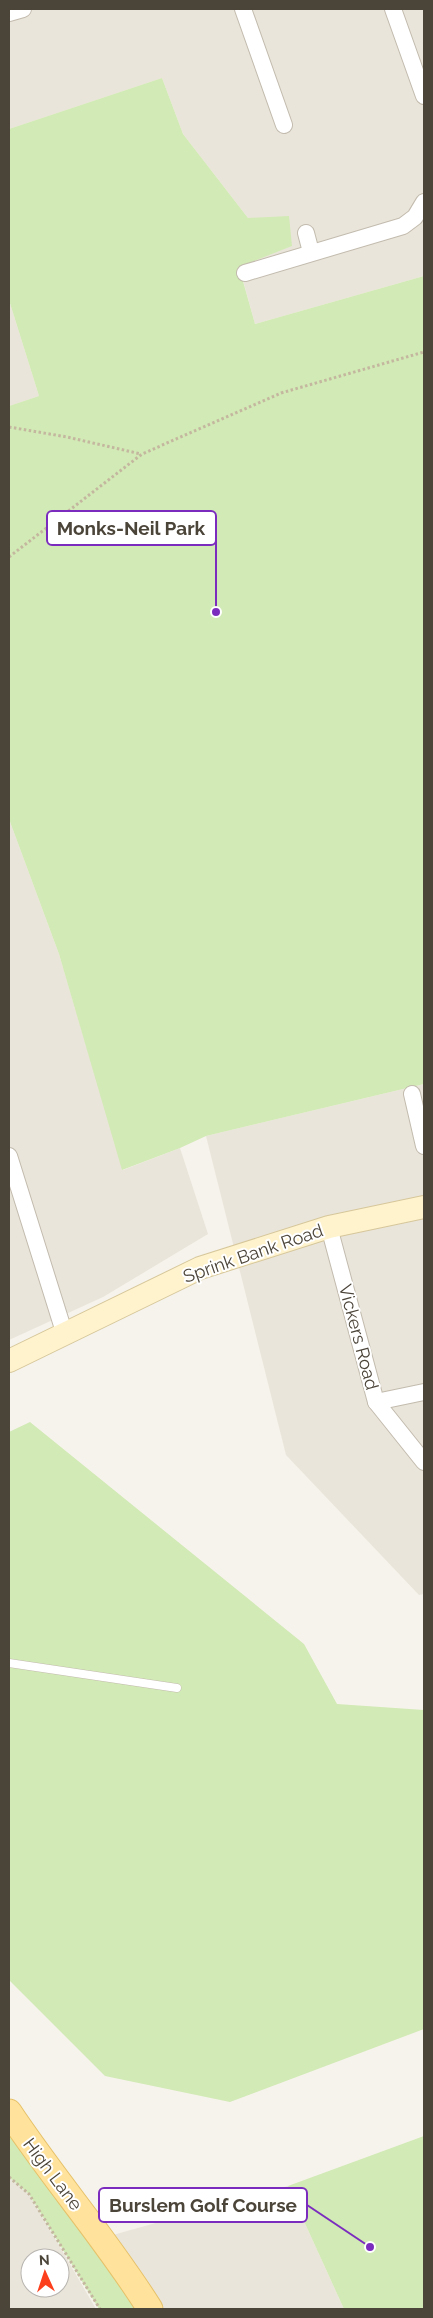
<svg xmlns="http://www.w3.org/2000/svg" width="433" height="2318" viewBox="0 0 433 2318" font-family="Raleway,sans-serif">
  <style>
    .residential { fill: #eae5da; fill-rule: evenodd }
    .green { fill: #d2eab5 }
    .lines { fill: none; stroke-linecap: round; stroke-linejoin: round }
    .lane-casing { stroke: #c2bbae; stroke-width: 9 }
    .street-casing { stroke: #c2bbae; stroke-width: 18 }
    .secondary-casing { stroke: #d6c79b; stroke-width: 24 }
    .primary-casing { stroke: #e6c16a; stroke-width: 27 }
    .path { stroke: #c4b79f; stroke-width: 3; stroke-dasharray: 2.5 2.5; stroke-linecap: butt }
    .lane { stroke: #fff; stroke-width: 8 }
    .street { stroke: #fff; stroke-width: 16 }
    .secondary { stroke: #fff3cd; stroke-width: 22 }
    .primary { stroke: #ffe39c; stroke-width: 25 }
    .labels { text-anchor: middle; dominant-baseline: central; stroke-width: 4; stroke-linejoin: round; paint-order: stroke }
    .street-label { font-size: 18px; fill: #4b4439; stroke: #fff }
    .leader { fill: none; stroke: #7b2cbf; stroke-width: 2 }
    .callout-dot { fill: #7b2cbf; stroke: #fff; stroke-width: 2 }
    .callout { fill: #fff; stroke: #7b2cbf; stroke-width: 2 }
    .callout-label { font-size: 19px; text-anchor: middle; font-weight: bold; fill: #4b4439 }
  </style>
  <rect width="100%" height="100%" fill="#f6f3ec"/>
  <!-- residential -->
  <g class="residential">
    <polygon points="9,9 424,9 424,276 255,324 239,266 291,246 248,218 183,134 162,78 9,129"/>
    <polygon points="9,300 39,396 9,406"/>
    <polygon points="9,819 59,954 123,1170 180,1148 208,1234 103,1297 9,1340"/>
    <polygon points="424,1084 424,1594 419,1595 286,1455 206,1136"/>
    <path d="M9,2177L29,2194L96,2309H9ZM30,2258H60V2288H30Z"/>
    <polygon points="288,2186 344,2309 156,2309 102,2238"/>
  </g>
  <!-- green -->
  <g class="green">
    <polygon points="162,78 183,134 248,218 289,216 292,246 239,267 255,324 424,276 424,1084 206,1136 180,1148 122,1170 59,954 9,819 9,406 39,396 9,300 9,129"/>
    <polygon points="30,1422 304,1644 337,1704 424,1710 424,2029 230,2102 105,2076 9,1980 9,1432"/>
    <polygon points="9,2109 144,2309 99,2309 29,2194 9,2177"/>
    <polygon points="424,2136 424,2309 344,2309 288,2186"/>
  </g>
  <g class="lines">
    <!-- lane casing -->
    <g class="lane-casing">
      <polyline id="lane" points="9,1663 177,1688"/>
    </g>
    <!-- street casing -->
    <g class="street-casing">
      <g id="street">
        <polyline points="243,9 284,125"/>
        <polyline points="393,9 424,96"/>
        <polyline points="9,13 23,9"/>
        <polyline points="306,233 311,252"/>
        <polyline points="245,273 403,226 415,217 424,202"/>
        <polyline points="412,1094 424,1146"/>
        <polyline points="9,1156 65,1335"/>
        <polyline points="329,1227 376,1402 424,1462"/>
        <polyline points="376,1402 424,1392"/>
      </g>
    </g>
    <!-- secondary casing -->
    <g class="secondary-casing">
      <polyline id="secondary" points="9,1361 200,1268 329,1227 424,1207"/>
    </g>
    <!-- primary casing -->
    <g class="primary-casing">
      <path id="primary" d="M9,2112C54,2180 107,2240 150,2309"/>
    </g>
    <!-- path -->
    <g class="path">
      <polyline points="9,427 67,437 141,454"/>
      <polyline points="9,557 142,454 281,393 424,352"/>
      <polyline points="9,2177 29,2194 100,2309"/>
    </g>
    <!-- lane -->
    <use href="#lane" class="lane"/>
    <!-- street -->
    <use href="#street" class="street"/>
    <!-- secondary -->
    <use href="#secondary" class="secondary"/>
    <!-- primary -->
    <use href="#primary" class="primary"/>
  </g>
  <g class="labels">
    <!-- street labels -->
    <g class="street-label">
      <text transform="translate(253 1253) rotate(-19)">Sprink Bank Road</text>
      <text transform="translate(359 1337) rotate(75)">Vickers Road</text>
      <text transform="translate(53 2174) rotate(53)">High Lane</text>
    </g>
  </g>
  <!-- callouts -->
  <path class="leader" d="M216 612L216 528M370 2247L307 2205"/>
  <g class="callout-dot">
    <circle cx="216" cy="612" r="5"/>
    <circle cx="370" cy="2247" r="5"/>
  </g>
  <g class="callout">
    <rect x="47" y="511" width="169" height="34" rx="5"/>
    <rect x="99" y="2188" width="208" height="34" rx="5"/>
  </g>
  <g class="callout-label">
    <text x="131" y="535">Monks-Neil Park</text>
    <text x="203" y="2212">Burslem Golf Course</text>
  </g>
  <!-- border -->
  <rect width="433" height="2318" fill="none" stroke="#4b4439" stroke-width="20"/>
  <!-- north arrow -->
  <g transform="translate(45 2273) rotate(357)"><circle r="24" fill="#ffffff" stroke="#b7b4b0"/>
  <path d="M0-4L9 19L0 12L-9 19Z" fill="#fc3f1d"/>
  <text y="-8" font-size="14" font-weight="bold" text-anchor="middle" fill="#4b4439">N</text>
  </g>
</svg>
